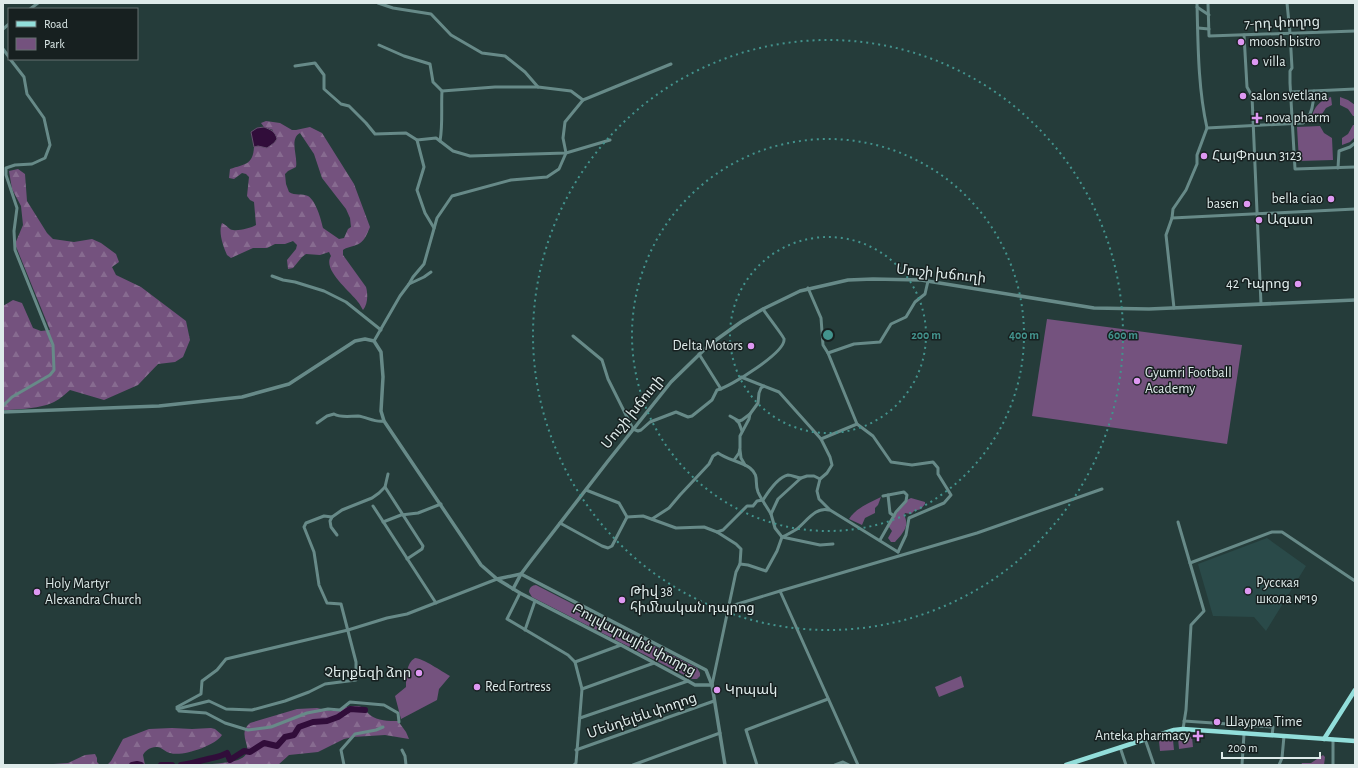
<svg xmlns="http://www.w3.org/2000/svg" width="1358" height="768" viewBox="0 0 1358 768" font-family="'Alegreya Sans','Noto Sans Armenian',sans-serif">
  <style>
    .built { fill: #2a4a49 }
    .green { fill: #74527e }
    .forest { fill: url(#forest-firs); fill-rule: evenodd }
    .water { fill: #310d3a; stroke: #65506f }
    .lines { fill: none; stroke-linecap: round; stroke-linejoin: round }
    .river { stroke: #310d3a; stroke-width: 6 }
    .minor { stroke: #678a88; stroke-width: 3 }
    .tertiary { stroke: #678a88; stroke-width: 3.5 }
    .primary { stroke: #92deda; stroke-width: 4.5 }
    .ring { fill: none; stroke: #43938d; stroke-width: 2; stroke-dasharray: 2 4 }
    .poi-dot { fill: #de98f2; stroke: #172020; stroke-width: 1.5 }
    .labels { text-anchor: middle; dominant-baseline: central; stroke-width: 3; stroke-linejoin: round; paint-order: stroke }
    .street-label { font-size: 14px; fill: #deebea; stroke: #172020 }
    .poi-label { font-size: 14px; fill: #deebea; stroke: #172020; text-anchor: start }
    .centre { fill: #43938d; stroke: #172020; stroke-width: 2 }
    .ring-label { font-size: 12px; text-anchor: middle; font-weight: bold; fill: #43938d; stroke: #172020; stroke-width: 3; stroke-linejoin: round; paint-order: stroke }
  </style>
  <defs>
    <pattern id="forest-firs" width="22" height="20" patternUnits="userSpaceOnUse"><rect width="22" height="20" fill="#74527e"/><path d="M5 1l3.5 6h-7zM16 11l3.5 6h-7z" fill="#876b90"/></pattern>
  </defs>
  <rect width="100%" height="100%" fill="#253c3a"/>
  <!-- built -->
  <polygon class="built" points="1267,538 1306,566 1266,631 1254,617 1213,616 1198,564"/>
  <!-- green -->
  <g class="green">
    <path d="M1331,97L1332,105L1326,108L1320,117L1312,118C1313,107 1321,100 1331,97Z"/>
    <polygon points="1340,97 1348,100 1355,105 1355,116 1353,116 1348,109 1340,105"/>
    <polygon points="1353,125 1355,125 1355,137 1350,142 1342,145 1342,138 1348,134"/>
    <polygon points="1320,126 1324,133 1332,138 1333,160 1299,161 1297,127"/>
    <polygon points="1047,319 1242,345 1227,444 1032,416"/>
    <path d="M881,497L878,505L875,508V513L865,518L862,525L849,519C856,508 869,503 881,497Z"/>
    <path d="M911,498L925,502V504L921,509L914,511L911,514L905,513L904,515C910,526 903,533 895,542H891L888,538L892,531L889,527V525L899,510L904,505L907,500Z"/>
    <path d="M536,585L697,668L700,673V676L697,679H692L532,597L529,592C529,588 532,585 536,585Z"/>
    <path d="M415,658C424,659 441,671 450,676L439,689L437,700L401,719L395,696L406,687C406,677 406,663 415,658Z"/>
    <polygon points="961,676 964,687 939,697 935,687"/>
    <polygon points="1192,737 1193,747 1179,749 1178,738"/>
    <polygon points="1173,740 1174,750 1160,751 1159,741"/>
    <polygon points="1323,755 1325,757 1324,765 1301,765 1302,763 1311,763"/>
  </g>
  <!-- forest -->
  <g class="forest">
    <path d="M266,121L280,123L292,130H296L310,127L322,133L354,184L370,227C367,234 364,243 356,245C351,247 347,247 343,250V255L366,287C368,294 368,304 363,310C361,307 360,304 358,302C350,291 322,270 331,256L329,252L320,255L306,254L302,257L293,268L288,269L287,260L296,249L297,245L293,241L285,244H275L267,248H253L231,258L227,255C223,246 218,232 222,223C227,225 229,230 233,230C239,231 251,228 256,225L254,202L250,200L247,196L249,177L246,174L242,173L234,179L229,178L230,169C245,164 253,165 254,147L258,146L273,130L264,127L261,123ZM300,133L314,154L322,178L346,209L350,218L351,227L348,229L344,238L339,239L323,228C321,219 316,201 308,196C302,193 295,196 289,192L286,184L285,174L288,171L296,167C298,156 289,139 300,133Z"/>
    <path d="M18,169L25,174L27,201L47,233L53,239L74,242L92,239L101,243L116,254L119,262L112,267L116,275L141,287L186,321L190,340L183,357L175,362L158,364L138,385L104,400L70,390C65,394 60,399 54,402C43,408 16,410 3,410V306L13,300L22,303L33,328L41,331L50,330L15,244L23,225L21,206L12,189L9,171Z"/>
    <path d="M351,706C365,706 361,707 370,715C378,721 388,721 398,721L406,732L409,739L385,735L353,737L344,739L318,752L289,755L278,765H207C217,763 229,763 238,760C260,751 234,737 250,723L297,709L317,708L331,711Z"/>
    <path d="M172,728L192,729L211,728L215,729L222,735C215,746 182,757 170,753C165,752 161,746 156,747C150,747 145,751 143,755L145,765H107L111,761L123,739L149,729Z"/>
    <polygon points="95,754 97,758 97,762 100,765 39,765 68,763 85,755"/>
  </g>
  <!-- water -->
  <path class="water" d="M264,127C271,130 275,131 277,139L274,143L267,148L258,146L254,147L251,132L257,128Z"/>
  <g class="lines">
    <!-- river -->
    <g class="river">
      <polyline points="132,765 137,764 141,765"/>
      <polyline points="161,765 172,765"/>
      <path d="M181,765C190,764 199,761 208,759C215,757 220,757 227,753L230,760L244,751L250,752L264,743L277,746L285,737L294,735L299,727L313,722L327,721L338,717L350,709L365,710"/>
    </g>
    <!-- minor -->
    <g class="minor">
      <polyline points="378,3 393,8 431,14 451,35 482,53 505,56 525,72 538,87"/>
      <path d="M1197,3C1198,44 1198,88 1207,128L1303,123C1312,117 1314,101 1314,91"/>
      <polyline points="1208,3 1209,36 1355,31"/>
      <polyline points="1287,3 1290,33 1292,68 1290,71 1290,83 1295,169 1355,167"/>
      <polyline points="1197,7 1209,15"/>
      <polyline points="30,9 38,3"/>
      <polyline points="1198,28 1209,29"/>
      <polyline points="3,29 9,24"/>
      <polyline points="1244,35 1247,87 1252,96 1261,304"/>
      <polyline points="379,45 404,56 430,64 433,82 442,91 495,87 538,87 571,91 583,100 671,64"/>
      <polyline points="3,49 9,57"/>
      <polyline points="295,66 315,63 324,75 324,89 341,104 349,106 366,123 375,134 406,133 417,140 436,138 453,151 470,156 566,153 610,140"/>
      <polyline points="1291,92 1355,89"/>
      <polyline points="1207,128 1197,155 1197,164 1186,190 1173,209 1172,218 1355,209"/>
      <polyline points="417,140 424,167 417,190 425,213 434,228"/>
      <path d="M440,141C443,125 441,108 442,91"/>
      <polyline points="1338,168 1339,151 1350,147 1355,143"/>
      <polyline points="1172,218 1166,235 1174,308"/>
      <polyline points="272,276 283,280 295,282 324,291 346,302 381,330"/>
      <polyline points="409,284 413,277 424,264 437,218 452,196 511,180 547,177 559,169 566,153 563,138 565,122 583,100"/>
      <polyline points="808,288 821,318 823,345 828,353 857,424 821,439"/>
      <path d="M573,336L602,360L608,379L633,429L638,431L641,430L650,422L676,412L688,417L692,416L712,400L717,390C730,387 786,352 784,339C784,337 766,314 763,309"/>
      <polyline points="374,341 400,296 409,284 424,277 431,272"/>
      <polyline points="828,353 854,344 880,342 891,324 906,317 915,302 925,294 928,281"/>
      <polyline points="699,354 721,389"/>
      <polyline points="741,377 779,392 821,439 830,457 832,465 827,473 820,479 817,491 819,499 830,510 898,552"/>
      <polyline points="3,406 12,397 50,375 54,370 53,345 15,250 14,231 17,208 6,175 6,168 15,165 32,164 45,158 50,145 44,118 27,94 24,77 10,59"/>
      <polyline points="730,416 739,421 742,420 750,414"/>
      <polyline points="736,420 739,423 742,431"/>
      <path d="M317,423L327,416L334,414C341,418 350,416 358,416C367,417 375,423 384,421"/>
      <polyline points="857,424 873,436 891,462 912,465 933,462 938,468 938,474 951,495 944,503 909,518 906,535 898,552"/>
      <polyline points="740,450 741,458 745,465"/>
      <polyline points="734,460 739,453 740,448 740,436 749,419 750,414 758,403 759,393 761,388 764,386"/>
      <polyline points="388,474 385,487 423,546 422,549 407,559"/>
      <path d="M586,490L619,503L627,517L643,516L676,528L704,527L717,532L723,530L747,506H753L757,501L763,500C768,492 778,477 788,475C792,475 797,478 801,478"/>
      <polyline points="888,495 890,513 894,516"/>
      <polyline points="373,506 436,603"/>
      <path d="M829,510C816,506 806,522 797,529C792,532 787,535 782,537L820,545L833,544"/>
      <polyline points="332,517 330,521 331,527 337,535"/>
      <path d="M652,519L669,508L680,495L709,464L713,456L718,453C728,460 740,461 750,468C760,476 754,482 758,492C761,499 767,507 771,514"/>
      <polyline points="383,522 401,515 418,513 441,504"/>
      <polyline points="1178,522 1204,611 1191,625 1186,710 1183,729"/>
      <polyline points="560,523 602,546 608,548 612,546 627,517"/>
      <polyline points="880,540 896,512 906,501 907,495 904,492 883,496"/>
      <polyline points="1190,563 1272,532 1282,532 1355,581"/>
      <polyline points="740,564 748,565 766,571 777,551 782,537 775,528 771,514 778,499 801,478 807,476 814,476 820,479"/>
      <polyline points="780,591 858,765"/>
      <polyline points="520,593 507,619 568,655 575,662 582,689 576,763 574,765"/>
      <polyline points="728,607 780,591 977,533 1102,489"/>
      <polyline points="525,630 535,601"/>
      <polyline points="575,662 621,645"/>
      <polyline points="712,685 736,572 740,564 741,549 736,544 717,532"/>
      <polyline points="582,689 654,663"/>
      <polyline points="177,709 209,701 226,709 252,710 285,701 309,692 325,684 356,680 356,662 341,604 327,603 319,585 314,552 304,527 306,523 324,516 332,517 342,510 372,498 379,493 385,487"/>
      <polyline points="580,718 688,681"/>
      <polyline points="1184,721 1273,727 1272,736"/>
      <polyline points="399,722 398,713 384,705 350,702 340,710 328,709 307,713 271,727 248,730 225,723 206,713 179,711 177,707 201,694 202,681 217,670 226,659 348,630 387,618 407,614 497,579"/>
      <polyline points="1145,739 1154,765"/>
      <polyline points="1120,747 1126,765"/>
      <polyline points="402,750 405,756 406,765"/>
      <polyline points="576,750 714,701"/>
      <polyline points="344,765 341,750 355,734 376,730 383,727"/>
      <polyline points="633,765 720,733"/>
      <polyline points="757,765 746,730 828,699"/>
      <polyline points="835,765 843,762 849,765"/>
      <polyline points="1242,765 1244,734"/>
      <polyline points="1279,765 1282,758 1284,736"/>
      <polyline points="1333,765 1333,739"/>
    </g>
    <!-- tertiary -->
    <g class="tertiary">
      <polyline points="3,412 159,406 242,397 289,384 355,341 365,339 374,341 381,352 383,377 381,411 384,421 481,565 497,579 520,593 621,645 688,681 695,685 712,685"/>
      <polyline points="497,579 521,574 706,670 712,685 725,765"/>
      <polyline points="513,589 521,574 530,562 608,461 671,382 709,345 741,322 763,309 800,291 848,280 873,279 921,280 1094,308 1149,309 1355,300"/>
    </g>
    <!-- primary -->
    <g class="primary">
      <polyline points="1324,739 1355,690"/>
      <polyline points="1066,765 1174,730 1183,729 1355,741"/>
    </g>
  </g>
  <!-- distance rings -->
  <g class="ring">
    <circle cx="828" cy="335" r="98"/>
    <circle cx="828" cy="335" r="196"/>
    <circle cx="828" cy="335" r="295"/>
  </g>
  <!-- markers -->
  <g class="poi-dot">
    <circle cx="1241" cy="42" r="4"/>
    <circle cx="1255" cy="62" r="4"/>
    <circle cx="1243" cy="96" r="4"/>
    <path d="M1255 112h4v4h4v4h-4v4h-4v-4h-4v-4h4z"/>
    <circle cx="1204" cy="156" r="4"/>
    <circle cx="1331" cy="199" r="4"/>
    <circle cx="1247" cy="204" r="4"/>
    <circle cx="1259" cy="220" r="4"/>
    <circle cx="1298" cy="284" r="4"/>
    <circle cx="751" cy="346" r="4"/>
    <circle cx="1137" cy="381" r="4"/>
    <circle cx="1248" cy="591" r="4"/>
    <circle cx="37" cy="592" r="4"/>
    <circle cx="622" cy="600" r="4"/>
    <circle cx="419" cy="673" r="4"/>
    <circle cx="477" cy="687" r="4"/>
    <circle cx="717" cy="690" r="4"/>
    <circle cx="1217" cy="722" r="4"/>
    <path d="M1196 730h4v4h4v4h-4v4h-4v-4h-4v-4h4z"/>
  </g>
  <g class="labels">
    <!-- street labels -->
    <g class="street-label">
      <text transform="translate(1282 23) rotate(-2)">7-րդ փողոց</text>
      <text transform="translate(941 274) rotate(6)">Մուշի խճուղի</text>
      <text transform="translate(633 412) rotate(-51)">Մուշի խճուղի</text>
      <text transform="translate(634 640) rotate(28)">Բուլվարային փողոց</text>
      <text transform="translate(642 716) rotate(-19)">Մենդելեև փողոց</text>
    </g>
    <!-- poi labels -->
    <g class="poi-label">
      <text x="1249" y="42">moosh bistro</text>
      <text x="1263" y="62">villa</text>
      <text x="1251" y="96">salon svetlana</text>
      <text x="1265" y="118">nova pharm</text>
      <text x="1212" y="156">ՀայՓոստ 3123</text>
      <text x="1323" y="199" text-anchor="end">bella ciao</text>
      <text x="1239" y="204" text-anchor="end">basen</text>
      <text x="1267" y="220">Ազատ</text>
      <text x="1290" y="284" text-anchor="end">42 Դպրոց</text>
      <text x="743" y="346" text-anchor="end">Delta Motors</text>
      <text x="1145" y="373">Gyumri Football<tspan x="1145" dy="16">Academy</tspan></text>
      <text x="1256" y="583">Русская<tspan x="1256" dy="16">школа №19</tspan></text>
      <text x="45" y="584">Holy Martyr<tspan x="45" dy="16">Alexandra Church</tspan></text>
      <text x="630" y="592">Թիվ 38<tspan x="630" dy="16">հիմնական դպրոց</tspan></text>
      <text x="411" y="673" text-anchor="end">Չերքեզի ձոր</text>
      <text x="485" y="687">Red Fortress</text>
      <text x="725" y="690">Կրպակ</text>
      <text x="1225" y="722">Шаурма Time</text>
      <text x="1190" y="736" text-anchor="end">Anteka pharmacy</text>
    </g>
  </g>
  <circle cx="828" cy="335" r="6" class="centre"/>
  <g class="ring-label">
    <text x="926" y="339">200 m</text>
    <text x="1024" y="339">400 m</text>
    <text x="1123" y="339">600 m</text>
  </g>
  <!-- border -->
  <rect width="1358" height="768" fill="none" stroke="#deebea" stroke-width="8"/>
  <!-- legend -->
  <rect x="8" y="8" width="130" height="52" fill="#172020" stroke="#677171"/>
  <rect x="16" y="21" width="20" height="6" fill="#92deda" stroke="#677171"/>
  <text x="44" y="28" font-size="12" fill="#deebea">Road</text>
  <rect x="16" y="38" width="20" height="12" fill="#74527e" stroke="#677171"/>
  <text x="44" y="48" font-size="12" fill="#deebea">Park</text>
  <!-- scale -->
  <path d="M1222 752v6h98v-6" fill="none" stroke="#deebea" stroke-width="2"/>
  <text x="1228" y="752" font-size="12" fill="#deebea" stroke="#172020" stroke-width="3" paint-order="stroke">200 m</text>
</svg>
